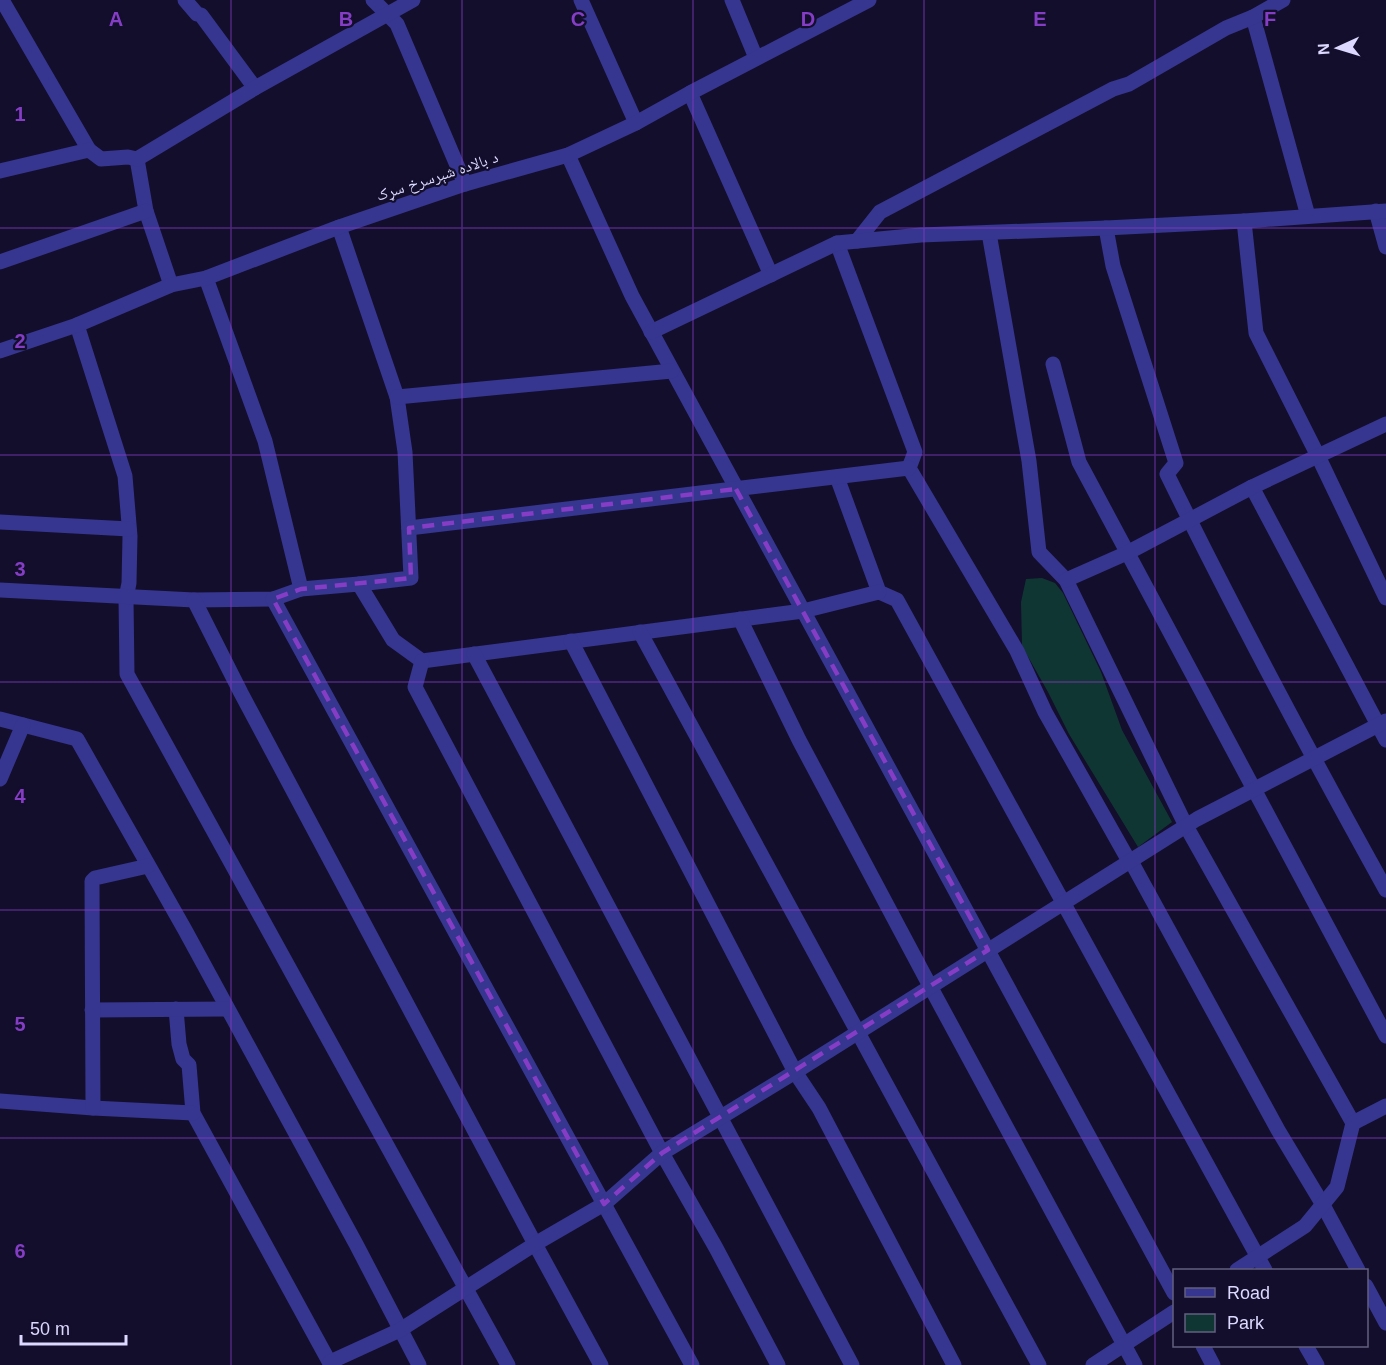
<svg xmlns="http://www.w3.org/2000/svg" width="1386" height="1365" viewBox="0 0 1386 1365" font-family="Arial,'Noto Naskh Arabic',sans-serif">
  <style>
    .green { fill: #103634 }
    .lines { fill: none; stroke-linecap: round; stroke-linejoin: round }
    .minor { stroke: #36358f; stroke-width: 15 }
    .marked { fill: none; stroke: #853dc5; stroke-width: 4.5; stroke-dasharray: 12 8; stroke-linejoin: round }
    .grid { fill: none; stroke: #853dc5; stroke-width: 1.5; stroke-opacity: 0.55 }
    .labels { text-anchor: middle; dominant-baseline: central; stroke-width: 4.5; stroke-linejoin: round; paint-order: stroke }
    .street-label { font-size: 16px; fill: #dcd8ff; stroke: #120e2b }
    .grid-label { font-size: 20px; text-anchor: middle; font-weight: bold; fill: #853dc5; stroke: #120e2b; stroke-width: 4.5; stroke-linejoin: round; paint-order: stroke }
  </style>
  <rect width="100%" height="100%" fill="#120e2b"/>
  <!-- green -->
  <polygon class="green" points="1042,578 1055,583 1063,593 1101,672 1122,730 1172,822 1138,847 1069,734 1048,692 1022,646 1021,602 1026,579"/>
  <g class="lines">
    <!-- minor -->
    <g class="minor">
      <polyline points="2,0 89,150"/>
      <polyline points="185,0 197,14 201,15 255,88"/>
      <polyline points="373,0 397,24 465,184"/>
      <polyline points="581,0 636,123"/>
      <polyline points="732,0 756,58"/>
      <polyline points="1253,17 1308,216"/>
      <polyline points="690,93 771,275"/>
      <polyline points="568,155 632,296 1174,1293"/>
      <polyline points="137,159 146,211 171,285"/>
      <polyline points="0,171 89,150 101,159 128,157 137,159 255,88 413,0"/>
      <polyline points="1376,211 1386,247"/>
      <polyline points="1244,221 1256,333 1318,456 1386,598"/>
      <polyline points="339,227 397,397 405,452 411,578 359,584"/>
      <path d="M1106,228L1113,266L1176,463L1167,474C1236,615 1310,753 1386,890"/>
      <polyline points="989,233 1029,461 1039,552 1066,580 1186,826 1353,1123"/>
      <polyline points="857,241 880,212 1113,89 1129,84 1226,28 1253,17 1283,0"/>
      <polyline points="837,243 915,452 909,468 1017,651 1045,712 1129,861 1132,863 1278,1130 1323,1205 1358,1270"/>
      <polyline points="0,262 146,211"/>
      <polyline points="206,278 265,441 301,589"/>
      <polyline points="77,325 125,476 130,536 129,583 126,598 127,674 508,1365"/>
      <polyline points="651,332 837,243 921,235 1106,228 1244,221 1386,211"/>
      <polyline points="0,351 77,325 171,285 206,278 339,227 465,184 568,155 636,123 690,93 869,0"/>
      <polyline points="1053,364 1079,462 1386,1036"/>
      <polyline points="397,397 672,371"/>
      <polyline points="837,477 879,592 897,600 1265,1270"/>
      <polyline points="1252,487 1386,740"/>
      <polyline points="0,522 129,529"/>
      <polyline points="409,528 909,468"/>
      <polyline points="1066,580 1127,553 1252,487 1386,424"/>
      <polyline points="0,590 194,600 273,599 301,589 359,584 393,640 422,661 803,611 879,592"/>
      <polyline points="273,599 692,1365"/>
      <polyline points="194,600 241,693 535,1244 601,1365"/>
      <polyline points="740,619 799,740 930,986 1135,1365"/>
      <polyline points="640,632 1039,1365"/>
      <polyline points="571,641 795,1072 819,1108 954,1365"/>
      <polyline points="474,654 852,1365"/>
      <polyline points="422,661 415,687 662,1153 716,1248 778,1365"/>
      <polyline points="0,719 77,739 185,930 356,1244 419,1365"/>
      <polyline points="0,779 23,725"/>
      <polyline points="176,1009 179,1044 183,1059 189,1065 193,1113 331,1365"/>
      <polyline points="92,1010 227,1009"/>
      <polyline points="0,1101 93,1108 193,1113"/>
      <polyline points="93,1108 92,881 95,878 148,866"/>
      <polyline points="1237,1270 1305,1226 1337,1187 1353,1123 1386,1106"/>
      <polyline points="1366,1286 1386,1323"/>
      <polyline points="1203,1346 1213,1365"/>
      <polyline points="1306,1346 1317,1365"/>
      <polyline points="330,1362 400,1330 535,1244 604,1204 662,1153 795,1072 1197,819 1386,721"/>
      <polyline points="1093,1365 1174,1312"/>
    </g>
  </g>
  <!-- marked area -->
  <path class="marked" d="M736,489L988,950L662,1153L604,1204L273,599L301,589L411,578L409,528Z"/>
  <!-- grid -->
  <path class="grid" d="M231,0V1365M462,0V1365M693,0V1365M924,0V1365M1155,0V1365M0,228H1386M0,455H1386M0,682H1386M0,910H1386M0,1138H1386"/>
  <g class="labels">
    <!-- street labels -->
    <g class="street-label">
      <text transform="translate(437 176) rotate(-18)">د بالاده شېرسرخ سړک</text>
    </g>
  </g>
  <g class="grid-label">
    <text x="116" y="26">A</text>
    <text x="346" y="26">B</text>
    <text x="578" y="26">C</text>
    <text x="808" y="26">D</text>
    <text x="1040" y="26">E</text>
    <text x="1270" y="26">F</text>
    <text x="20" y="121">1</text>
    <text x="20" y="348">2</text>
    <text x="20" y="576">3</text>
    <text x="20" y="803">4</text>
    <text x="20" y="1031">5</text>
    <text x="20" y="1258">6</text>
  </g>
  <!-- legend -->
  <rect x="1173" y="1269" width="195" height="78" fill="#120e2b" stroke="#635f80" stroke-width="1.5"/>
  <rect x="1185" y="1288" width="30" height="9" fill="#36358f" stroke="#635f80" stroke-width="1.5"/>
  <text x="1227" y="1299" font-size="18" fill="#dcd8ff">Road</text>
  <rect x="1185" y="1314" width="30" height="18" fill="#103634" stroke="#635f80" stroke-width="1.5"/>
  <text x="1227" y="1329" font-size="18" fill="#dcd8ff">Park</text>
  <!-- north arrow -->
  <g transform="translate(1338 48) rotate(266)" stroke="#120e2b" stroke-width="4.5" paint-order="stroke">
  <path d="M0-4.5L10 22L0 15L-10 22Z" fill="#dcd8ff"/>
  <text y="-9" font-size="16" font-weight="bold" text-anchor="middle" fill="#dcd8ff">N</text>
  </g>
  <!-- scale -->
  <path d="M21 1335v9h105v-9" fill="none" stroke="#dcd8ff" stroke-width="3"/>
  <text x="30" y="1335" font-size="18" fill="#dcd8ff" stroke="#120e2b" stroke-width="4.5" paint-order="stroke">50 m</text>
</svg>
